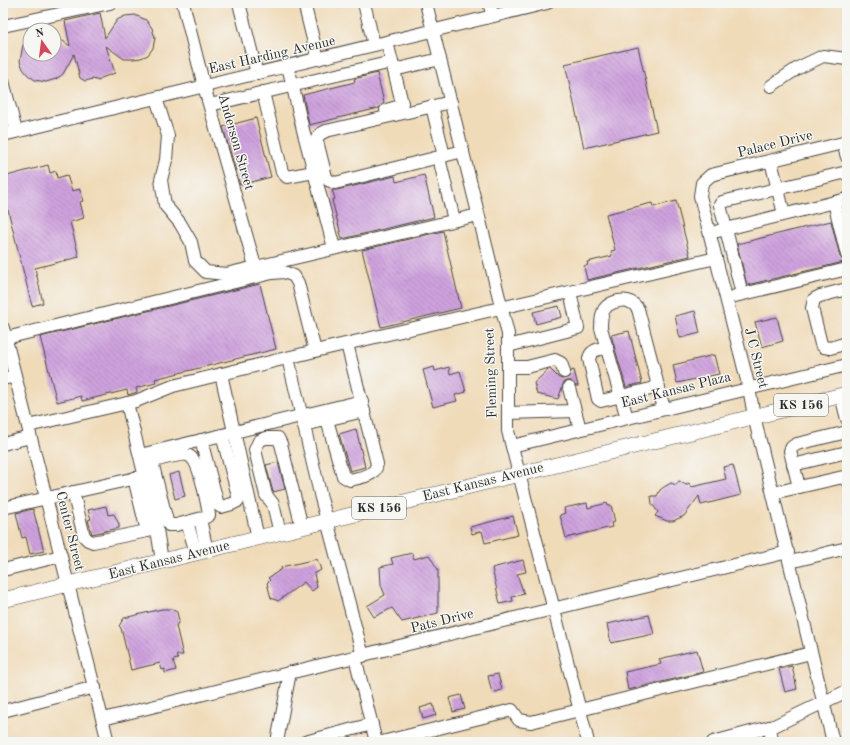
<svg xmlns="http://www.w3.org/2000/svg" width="850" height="745" viewBox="0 0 850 745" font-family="'Old Standard TT',serif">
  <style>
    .building { fill: url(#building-back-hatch) }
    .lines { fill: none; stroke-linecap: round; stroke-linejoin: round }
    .minor-casing { stroke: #494540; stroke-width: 14 }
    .major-casing { stroke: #494540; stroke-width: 16 }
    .minor { stroke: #fff; stroke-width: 12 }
    .major { stroke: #fff; stroke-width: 15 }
    .labels { text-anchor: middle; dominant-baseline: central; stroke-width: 3; stroke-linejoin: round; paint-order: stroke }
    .shield { fill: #f6f6f2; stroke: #686867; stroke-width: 1 }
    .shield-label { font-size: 13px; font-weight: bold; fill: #2b2b2b }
    .street-label { font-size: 14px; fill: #2b2b2b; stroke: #f6f6f2 }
  </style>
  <defs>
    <pattern id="building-back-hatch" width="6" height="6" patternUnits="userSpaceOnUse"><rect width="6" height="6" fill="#cfa2de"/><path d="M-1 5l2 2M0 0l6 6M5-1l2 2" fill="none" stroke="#a884b4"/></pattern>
  </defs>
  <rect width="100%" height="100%" fill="#f6f6f2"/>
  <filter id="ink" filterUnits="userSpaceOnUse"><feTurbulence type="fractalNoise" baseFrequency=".025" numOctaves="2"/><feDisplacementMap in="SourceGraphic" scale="8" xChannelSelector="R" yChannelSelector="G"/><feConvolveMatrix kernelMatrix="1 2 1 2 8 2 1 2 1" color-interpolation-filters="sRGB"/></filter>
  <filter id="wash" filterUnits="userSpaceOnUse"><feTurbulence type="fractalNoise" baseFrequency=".012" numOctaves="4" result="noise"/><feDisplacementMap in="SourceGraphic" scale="16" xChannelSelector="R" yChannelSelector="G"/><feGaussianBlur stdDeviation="0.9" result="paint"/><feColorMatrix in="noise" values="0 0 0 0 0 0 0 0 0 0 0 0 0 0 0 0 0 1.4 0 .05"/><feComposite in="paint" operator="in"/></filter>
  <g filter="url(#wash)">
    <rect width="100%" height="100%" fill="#f0dbb9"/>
    <g id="blocks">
      <!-- building -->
      <g class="building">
        <polygon points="100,13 105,38 117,20 125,16 135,15 146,20 152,28 155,38 153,48 148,55 141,58 133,59 124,59 106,46 115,73 101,78 99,81 93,79 85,81 80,78 74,54 63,74 56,79 46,82 35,80 28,75 23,69 20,61 23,45 30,37 30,54 54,54 54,35 70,46 65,21"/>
        <polygon points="638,47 657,131 584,148 565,64"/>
        <polygon points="377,73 384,103 379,108 309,125 303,95 355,82 354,79"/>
        <polygon points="256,118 271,177 240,185 223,127"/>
        <polygon points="48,165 50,173 56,171 57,178 67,175 72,191 80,189 83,201 80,202 84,218 70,222 79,257 35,268 43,303 32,306 8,210 3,211 3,177"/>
        <polygon points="424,175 434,217 342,239 332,200 335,199 332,190 337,190 395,176 396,182"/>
        <polygon points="676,201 690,256 587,280 584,266 588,265 587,262 612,256 611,251 615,250 606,214 652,203 653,207"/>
        <polygon points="831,221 840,257 844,262 747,285 737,244"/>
        <polygon points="443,231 461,308 381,327 362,250"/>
        <polygon points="260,284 276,349 155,379 156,383 136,388 137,392 128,395 127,390 82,401 81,396 57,402 40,337"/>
        <polygon points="559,306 562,317 536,324 533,312"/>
        <polygon points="695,311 700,333 680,338 675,316"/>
        <polygon points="777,317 783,341 762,347 755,322"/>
        <polygon points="629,331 642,383 626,387 611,335"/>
        <polygon points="714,355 719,374 677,383 673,365"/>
        <polygon points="434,367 435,371 449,367 450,374 460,371 466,392 455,395 457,401 433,407 423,370"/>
        <polygon points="550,369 559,378 563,379 569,377 571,371 574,370 578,386 576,386 571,381 567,381 564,382 558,399 537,394 534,383 548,370"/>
        <polygon points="356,429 365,467 350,471 339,434"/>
        <polygon points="278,462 285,489 273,492 266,465"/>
        <polygon points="733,465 741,495 701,505 699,496 684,516 673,521 667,521 655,516 658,512 652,504 651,496 657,496 660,490 664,487 671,483 676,485 679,481 686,485 689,483 692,487 726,479 723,467"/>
        <polygon points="179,472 185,496 175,499 169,475"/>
        <polygon points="587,503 588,508 607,503 608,506 611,505 615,522 611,523 612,527 566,538 560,515 565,513 564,508"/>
        <polygon points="106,506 108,515 114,514 119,524 119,528 92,534 88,520 91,519 88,510"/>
        <polygon points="33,509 44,551 30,554 26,537 22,538 16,513"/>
        <polygon points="513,516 518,535 485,543 482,531 472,534 470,527"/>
        <polygon points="412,553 414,559 429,555 438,570 438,613 402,622 392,608 374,617 367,606 385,595 381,585 380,567 393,564 391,558"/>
        <polygon points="317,559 321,570 314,574 317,587 312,591 304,582 278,601 271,598 267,583 270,580 268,578 282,569 281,567"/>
        <polygon points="523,560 526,572 517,574 524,594 512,597 513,601 500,604 492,568"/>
        <polygon points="162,609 171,609 177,612 179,621 176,626 183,655 176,655 178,659 173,660 176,670 165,673 165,669 162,670 160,663 131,670 121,628 119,626 124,618"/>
        <polygon points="649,615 654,634 611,643 607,624"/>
        <polygon points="697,650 703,672 628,690 625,672 661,664 659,659"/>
        <polygon points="792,666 797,689 785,692 779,669"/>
        <polygon points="498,674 502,690 492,693 488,676"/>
        <polygon points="461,695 465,709 453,712 449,698"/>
        <polygon points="433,704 436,715 423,719 420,708"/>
      </g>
    </g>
  </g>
  <g filter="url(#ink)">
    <use href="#blocks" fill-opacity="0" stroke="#494540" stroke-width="1"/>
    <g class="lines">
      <!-- minor casing -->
      <g class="minor-casing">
        <g id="minor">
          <polyline points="183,3 204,86 255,266"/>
          <polyline points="239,3 257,74"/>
          <polyline points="304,3 318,59"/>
          <polyline points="364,3 374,45"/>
          <polyline points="426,3 508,334 508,431 588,742"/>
          <polyline points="489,3 493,16"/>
          <polyline points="3,26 110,3"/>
          <polyline points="288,66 303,130 334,248"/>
          <polyline points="394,70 440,59"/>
          <polyline points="3,81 16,131"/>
          <polyline points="771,86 798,68 823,56 847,59"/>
          <polyline points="263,92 282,172 287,177 314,172"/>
          <polyline points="156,98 168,136 166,160 161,180 165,205 180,223 191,242 195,261 206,272 226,274 478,215"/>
          <polyline points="451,102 326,131 320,134 317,138 317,141 326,177 328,180 335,183 463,151"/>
          <polyline points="210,105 392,62"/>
          <polyline points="432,106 444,156"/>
          <polyline points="386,110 401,106 402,103 387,42"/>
          <polyline points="3,135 547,3"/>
          <polyline points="843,143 847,157"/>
          <polyline points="439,158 454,220"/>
          <polyline points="771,161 784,214"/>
          <polyline points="834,202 847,255"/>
          <polyline points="718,231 847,199"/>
          <polyline points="847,289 820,296 814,299 812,308 821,344 824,347 830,348 847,343"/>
          <polyline points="742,294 720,205 722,202 847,172"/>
          <polyline points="735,296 847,269"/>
          <polyline points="3,328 108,742"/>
          <polyline points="6,338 272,273 284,272 294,276 298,283 315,351"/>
          <polyline points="508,346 578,328 570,292"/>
          <path d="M607,347C599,349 590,350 589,359L598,399L601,401L659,387"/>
          <polyline points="288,358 321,498 363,656"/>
          <polyline points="508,367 527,367 555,360 561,363 564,372"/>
          <polyline points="221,374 258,538"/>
          <polyline points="3,379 15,376"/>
          <polyline points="569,388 580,429"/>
          <polyline points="841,396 847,419"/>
          <polyline points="127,403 156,523 162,561"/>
          <polyline points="508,413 575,411"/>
          <path d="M627,418L601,328C601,322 601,317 603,312C606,303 620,299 628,301C633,303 636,306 638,309L664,409"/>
          <path d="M327,420L343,476L350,480C360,477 375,477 377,464L347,344"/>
          <polyline points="304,425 364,411"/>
          <polyline points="28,426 136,401 173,386 315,351 716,258"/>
          <polyline points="201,440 218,505 221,507 232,504 238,501 238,496 222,435"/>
          <polyline points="3,444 30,437"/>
          <polyline points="512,446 847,365"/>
          <polyline points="140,455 362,401"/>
          <path d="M142,464C151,462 180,453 187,455C200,458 205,497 208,508L209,515L206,517L176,525H169L167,521L152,462"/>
          <polyline points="793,465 847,452"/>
          <polyline points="134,478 147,531"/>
          <polyline points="799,487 790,451 792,447 797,444 847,432"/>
          <polyline points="73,492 84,536 88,540 93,542 157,529"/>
          <polyline points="773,493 843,477 847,481"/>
          <polyline points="3,508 145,476"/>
          <polyline points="200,519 207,551"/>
          <polyline points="187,522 196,553"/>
          <polyline points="280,533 273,504 266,495 255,450 259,441 265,438 278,438 281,444 302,527"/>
          <polyline points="790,562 847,548"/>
          <polyline points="3,570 61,556"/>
          <polyline points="355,657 376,742"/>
          <polyline points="3,711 95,687"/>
          <path d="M103,719C331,662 559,607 788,552"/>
          <polyline points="769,727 773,742"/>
          <polyline points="277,742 290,672"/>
          <polyline points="305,742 372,724"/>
          <polyline points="382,742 512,710 519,720 531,722 811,653"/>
          <polyline points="713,742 774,726 847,691"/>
          <polyline points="833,742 754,416 749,388 700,196 702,183 711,175 847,142"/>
        </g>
      </g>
      <!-- major casing -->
      <g class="major-casing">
        <polyline id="major" points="3,600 847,394"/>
      </g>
      <!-- minor -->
      <use href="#minor" class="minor"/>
      <!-- major -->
      <use href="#major" class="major"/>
    </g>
  </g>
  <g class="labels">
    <!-- shield labels -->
    <g class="shield">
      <rect x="774" y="394" width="54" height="22" rx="3"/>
      <rect x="352" y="497" width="54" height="22" rx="3"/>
    </g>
    <g class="shield-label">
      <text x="801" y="405">KS 156</text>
      <text x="379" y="508">KS 156</text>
    </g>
    <!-- street labels -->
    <g class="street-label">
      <text transform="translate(272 55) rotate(-13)">East Harding Avenue</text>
      <text transform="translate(236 142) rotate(74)">Anderson Street</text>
      <text transform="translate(775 144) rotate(-14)">Palace Drive</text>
      <text transform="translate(756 358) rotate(76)">J C Street</text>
      <text transform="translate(491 373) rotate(-92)">Fleming Street</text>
      <text transform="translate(676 390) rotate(-14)">East Kansas Plaza</text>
      <text transform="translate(483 482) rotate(-14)">East Kansas Avenue</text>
      <text transform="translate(70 531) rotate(76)">Center Street</text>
      <text transform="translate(169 560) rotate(-14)">East Kansas Avenue</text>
      <text transform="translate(442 621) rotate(-14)">Pats Drive</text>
    </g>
  </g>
  <!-- margin -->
  <rect width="850" height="745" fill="none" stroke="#f6f6f2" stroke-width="16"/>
  <!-- north arrow -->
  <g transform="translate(42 42) rotate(346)"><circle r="19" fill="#f6f6f2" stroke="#a5a5a2"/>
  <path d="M0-3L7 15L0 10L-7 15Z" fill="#d1495b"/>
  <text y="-6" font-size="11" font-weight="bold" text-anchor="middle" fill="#2b2b2b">N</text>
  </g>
</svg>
